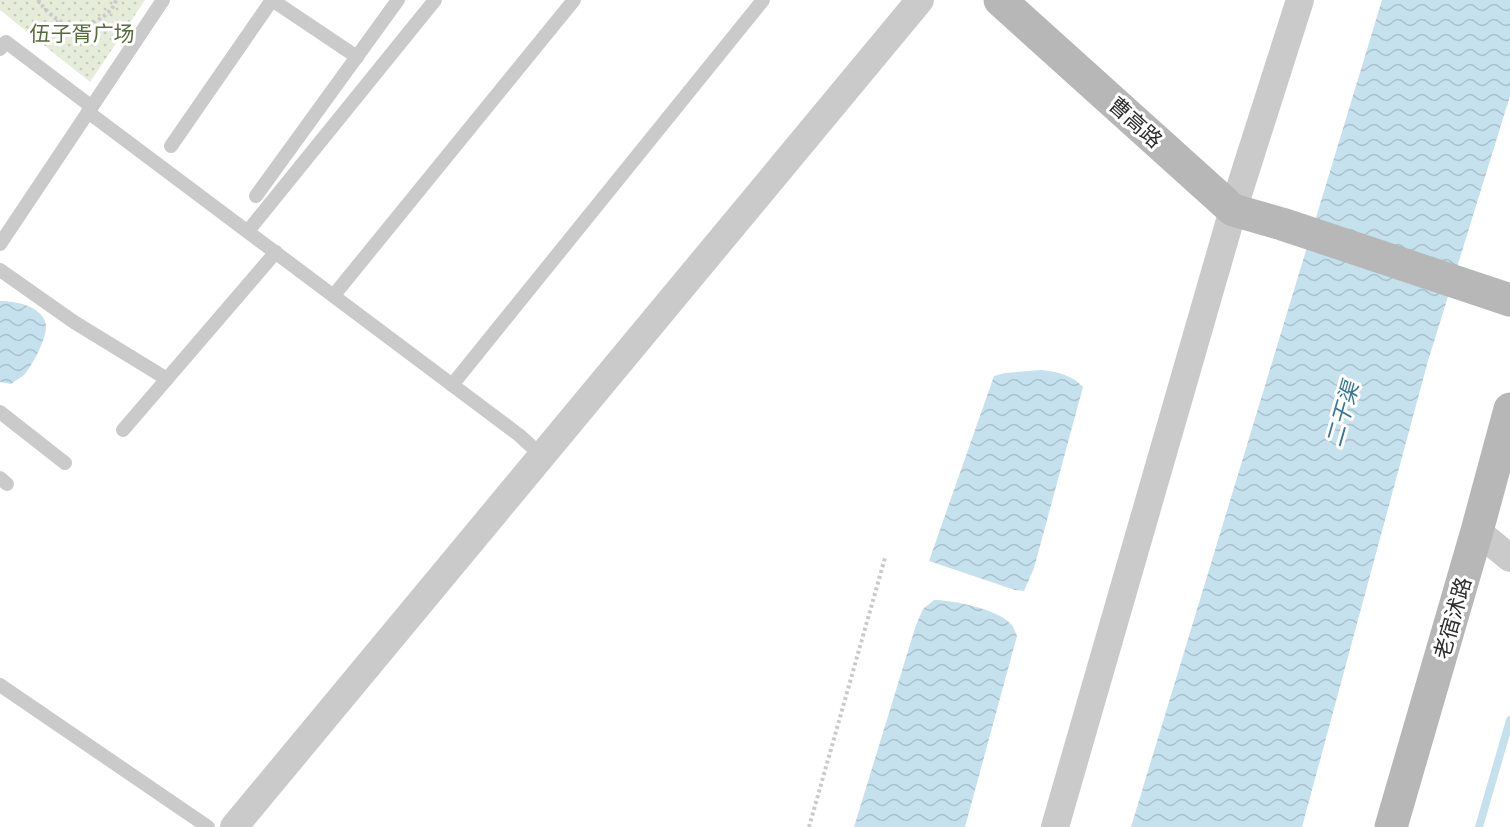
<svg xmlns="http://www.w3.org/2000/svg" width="1510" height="827" viewBox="0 0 1510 827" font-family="Quicksand,'Noto Sans SC',sans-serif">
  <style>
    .grass { fill: url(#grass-dots) }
    .water { fill: url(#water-waves) }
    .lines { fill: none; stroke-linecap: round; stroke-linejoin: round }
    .stream { stroke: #c4e1ed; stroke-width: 8 }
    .path { stroke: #cacaca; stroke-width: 4; stroke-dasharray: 3 3; stroke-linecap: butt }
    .lane { stroke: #cacaca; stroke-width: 14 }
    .street { stroke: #cacaca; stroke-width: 28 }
    .secondary { stroke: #b7b7b7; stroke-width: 33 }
    .labels { text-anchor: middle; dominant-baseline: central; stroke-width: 6; stroke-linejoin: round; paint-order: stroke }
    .park-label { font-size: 21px; fill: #556b38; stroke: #fff }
    .street-label { font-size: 21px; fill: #2d2d2d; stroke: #fff }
    .water-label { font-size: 22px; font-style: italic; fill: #367893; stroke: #fff }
  </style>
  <defs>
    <pattern id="grass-dots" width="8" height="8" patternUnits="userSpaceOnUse" patternTransform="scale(1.5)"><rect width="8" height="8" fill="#e5ecd9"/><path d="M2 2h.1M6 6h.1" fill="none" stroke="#c5cbbb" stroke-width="1.8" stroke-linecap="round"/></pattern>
    <pattern id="water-waves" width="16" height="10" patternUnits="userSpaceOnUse" patternTransform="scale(1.5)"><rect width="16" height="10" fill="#c4e1ed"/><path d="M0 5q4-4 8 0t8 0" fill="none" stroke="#a9c1cc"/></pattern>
  </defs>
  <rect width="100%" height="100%" fill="#fff"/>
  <!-- grass -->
  <polygon class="grass" points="0,0 145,0 90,82 0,10"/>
  <!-- water -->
  <g class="water">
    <polygon points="1382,0 1510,0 1510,96 1428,361 1302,827 1131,827"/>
    <path d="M0,301C15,301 43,306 46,325C47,338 32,367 23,376C19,379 14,381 11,384L0,382Z"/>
    <path d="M1041,370C1058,372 1072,375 1083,387L1034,568L1024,591L1015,590L929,561L994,376L1005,373Z"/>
    <path d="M934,600C953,600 997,609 1011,624C1014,627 1015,632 1017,636L965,827H854L916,625L923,609Z"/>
  </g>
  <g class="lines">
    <!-- stream -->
    <polyline class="stream" points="1479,827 1510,720"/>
    <!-- path -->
    <g class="path">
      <path d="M38,0C48,15 69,32 90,26C93,25 98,20 101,18C108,13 114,8 116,0"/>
      <polyline points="809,827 885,558"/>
    </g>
    <!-- lane -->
    <g class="lane">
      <polyline points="272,0 357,57"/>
      <polyline points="0,49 6,42 92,107"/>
      <polyline points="88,112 519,435 542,456"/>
      <polyline points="171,146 272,0"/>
      <polyline points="256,196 398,0"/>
      <polyline points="248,231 435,0"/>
      <polyline points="0,244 163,0"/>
      <polyline points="0,270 74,322 167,379"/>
      <polyline points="334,295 574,0"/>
      <polyline points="452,385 763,0"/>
      <polyline points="0,412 65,463"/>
      <polyline points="123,430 276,252"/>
      <polyline points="0,478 7,484"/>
      <polyline points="0,685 208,827"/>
    </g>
    <!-- street -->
    <g class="street">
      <polyline points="1477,531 1510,558"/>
      <polyline points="234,827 920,0"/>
      <polyline points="1055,827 1233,210 1300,0"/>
    </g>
    <!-- secondary -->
    <g class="secondary">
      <polyline points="1000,0 1233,210 1282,224 1510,300"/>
      <polyline points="1391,827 1477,531 1510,409"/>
    </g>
  </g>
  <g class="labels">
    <!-- park labels -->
    <g class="park-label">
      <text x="82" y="33">伍子胥广场</text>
    </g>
    <!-- street labels -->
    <g class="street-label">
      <text transform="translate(1136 122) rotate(42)">曹高路</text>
      <text transform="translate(1452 618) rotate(-74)">老宿沭路</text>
    </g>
    <!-- water labels -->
    <g class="water-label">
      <text transform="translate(1342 414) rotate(-74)">二干渠</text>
    </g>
  </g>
</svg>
